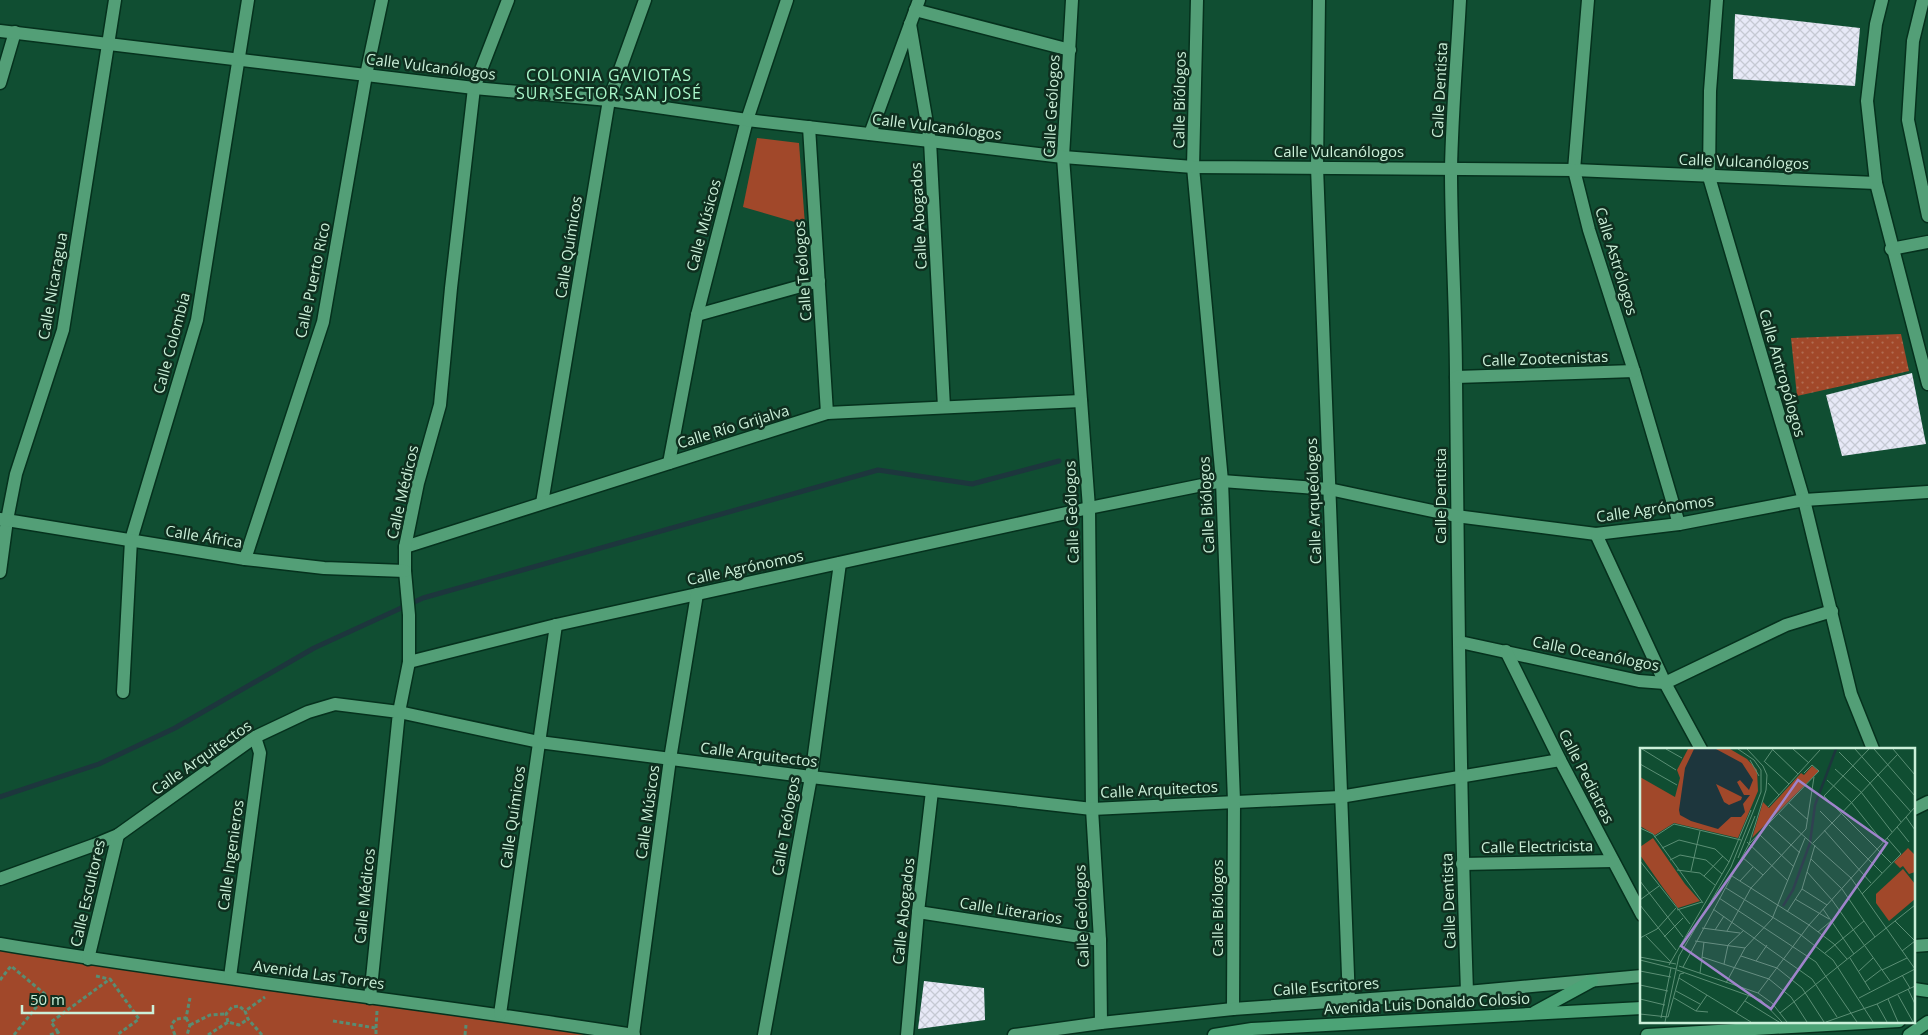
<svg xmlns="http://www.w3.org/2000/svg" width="1928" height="1035" viewBox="0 0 1928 1035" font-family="'Open Sans',sans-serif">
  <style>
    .grass { fill: url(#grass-dots) }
    .green { fill: #a1482a }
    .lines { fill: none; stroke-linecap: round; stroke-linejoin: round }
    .stream { stroke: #1d363d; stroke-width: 5 }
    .building { fill: url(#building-cross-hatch) }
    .minor-casing { stroke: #05311d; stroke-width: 15 }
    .tertiary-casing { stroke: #05311d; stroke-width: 15 }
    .secondary-casing { stroke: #05311d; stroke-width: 15 }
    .primary-casing { stroke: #05311d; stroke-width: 15 }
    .path { stroke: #598d73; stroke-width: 3; stroke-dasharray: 4 2.5; stroke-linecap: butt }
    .minor { stroke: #539f77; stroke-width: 12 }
    .tertiary { stroke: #539f77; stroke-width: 12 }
    .secondary { stroke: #539f77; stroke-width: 12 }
    .primary { stroke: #4ca376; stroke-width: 12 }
    .labels { text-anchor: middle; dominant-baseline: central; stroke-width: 5; stroke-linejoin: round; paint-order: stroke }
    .street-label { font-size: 15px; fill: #cbf0d9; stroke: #0f2f1f }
    .neighbourhood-label { font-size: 16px; letter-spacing: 1px; fill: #aaf8cb; stroke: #0f2f1f }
    .inset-river { fill: none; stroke: #1d363d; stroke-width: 2.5 }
    .inset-road { fill: none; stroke: #5b8f75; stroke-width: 1 }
    .view { fill: #9f84cb; fill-opacity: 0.15; stroke: #9f84cb; stroke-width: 2.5 }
    .inset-edge { fill: none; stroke: #cbf0d9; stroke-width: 2.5 }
  </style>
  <defs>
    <pattern id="grass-dots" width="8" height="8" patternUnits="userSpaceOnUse" patternTransform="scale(1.25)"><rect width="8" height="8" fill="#a1482a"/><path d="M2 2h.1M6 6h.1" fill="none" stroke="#b16c52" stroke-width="1.8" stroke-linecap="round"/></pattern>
    <pattern id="building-cross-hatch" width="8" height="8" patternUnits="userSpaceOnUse" patternTransform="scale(1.25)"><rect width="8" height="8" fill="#e7e9f7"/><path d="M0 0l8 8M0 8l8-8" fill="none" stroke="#c5c9d3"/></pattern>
  </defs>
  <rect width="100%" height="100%" fill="#104e32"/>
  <!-- grass -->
  <polygon class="grass" points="1901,334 1909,371 1797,396 1791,338"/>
  <!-- green -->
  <g class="green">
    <polygon points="757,138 799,143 805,225 743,207"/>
    <polygon points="0,949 618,1035 0,1035"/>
  </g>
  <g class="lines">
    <!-- stream -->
    <polyline class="stream" points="0,797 99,764 175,728 314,648 423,598 878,470 972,484 1059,461"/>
  </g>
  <!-- building -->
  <g class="building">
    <polygon points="1735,14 1860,28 1855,86 1733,79"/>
    <polygon points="1912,373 1926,444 1842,456 1826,395"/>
    <polygon points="924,981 984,988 985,1020 918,1029"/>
  </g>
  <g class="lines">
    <!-- minor casing -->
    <g class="minor-casing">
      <g id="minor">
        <polyline points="1072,0 1063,157 1089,508 1092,809 1100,940 1101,1023"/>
        <polyline points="1319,0 1317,167 1349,1001"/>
        <path d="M1460,0C1457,56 1452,113 1451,169C1451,239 1456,309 1456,379C1458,583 1460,788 1467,992"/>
        <polyline points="1588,0 1574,170 1589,230 1634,371 1679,524"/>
        <polyline points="1717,0 1710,91 1709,177 1804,500 1851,694 1873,749"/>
        <polyline points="915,10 1070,50"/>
        <polyline points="910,24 930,141 944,407"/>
        <polyline points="0,83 15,32"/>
        <polyline points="809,127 827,413"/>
        <polyline points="870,134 919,0"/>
        <polyline points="1891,249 1928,242"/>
        <polyline points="697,315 819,281"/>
        <polyline points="1456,377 1634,371"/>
        <polyline points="669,463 697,315 747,120 787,0"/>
        <polyline points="542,503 609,100 645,0"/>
        <polyline points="1596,534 1665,683 1701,749"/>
        <polyline points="405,547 827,413 1081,401"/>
        <polyline points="245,559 323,322 366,75 382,0"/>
        <polyline points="840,563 811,777 1092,809 1340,797 1560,760"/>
        <polyline points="0,572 7,520 16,474 63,330 115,0"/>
        <polyline points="1460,642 1639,681 1665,683 1786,625 1832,611"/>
        <polyline points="1506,651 1560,760 1642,915"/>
        <polyline points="409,662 556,625 1089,508 1222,481 1329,489 1456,516 1596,534 1679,524 1804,500 1928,492"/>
        <polyline points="123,692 131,540 197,320 248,0"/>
        <polyline points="1914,809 1928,802"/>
        <polyline points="1462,864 1613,861"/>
        <polyline points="0,879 94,845 118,835 255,737 308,712 335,704 399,712 370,998"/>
        <polyline points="918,912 1100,940"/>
        <path d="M0,944C211,979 423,1002 634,1035"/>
        <polyline points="1914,946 1928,945"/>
        <polyline points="88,959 118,835"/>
        <polyline points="230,977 260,753 255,737"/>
        <polyline points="500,1014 556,625"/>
        <polyline points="633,1035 670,759 697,594"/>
        <polyline points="907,1035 918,912 932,791"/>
      </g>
    </g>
    <!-- tertiary casing -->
    <g class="tertiary-casing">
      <g id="tertiary">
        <polyline points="508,0 474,88 451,288 440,405 418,483 405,547 405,571 409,615 409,662 399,712 539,742 811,777 764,1035"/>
        <polyline points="1197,0 1193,167 1222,481 1234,801 1233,1009"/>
        <polyline points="0,31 474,88 609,100 747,120 930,141 1063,157 1193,167 1574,170 1876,183"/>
        <polyline points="0,519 245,559 324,568 405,571"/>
        <polyline points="1014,1035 1101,1023 1233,1009 1467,992 1642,976"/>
      </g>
    </g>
    <!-- secondary casing -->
    <g class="secondary-casing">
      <g id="secondary">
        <polyline points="1882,0 1876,24 1867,101 1876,183 1928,384"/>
        <polyline points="1923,0 1913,41 1908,120 1928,216"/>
      </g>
    </g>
    <!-- primary casing -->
    <g class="primary-casing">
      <g id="primary">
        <polyline points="1914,989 1928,991"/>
        <polyline points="1535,1012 1592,981"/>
        <polyline points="1214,1035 1252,1029 1642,1008"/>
        <polyline points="1647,1035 1899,1021"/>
        <polyline points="1909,1035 1928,1022"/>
      </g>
    </g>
    <!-- path -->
    <g class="path">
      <polyline points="96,976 109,979"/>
      <polyline points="0,980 11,966 46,995 14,1035"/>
      <polyline points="186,1018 190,1025 187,1035"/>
      <polyline points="333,1021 376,1028 376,1035"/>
      <polyline points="228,1022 226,1014 232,1007 239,1006 245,1011"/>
      <polyline points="190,1025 210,1015 226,1014"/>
      <polyline points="376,1028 377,1011"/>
      <polyline points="58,1032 51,1022 110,979 139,1019 117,1035"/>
      <polyline points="50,1035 58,1032 60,1035"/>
      <polyline points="175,1035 171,1025 176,1019 186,1018 190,998"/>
      <polyline points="208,1035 228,1022 239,1025 248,1019"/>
      <polyline points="262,1035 248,1019 245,1011 265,997"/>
      <polyline points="465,1035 466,1025"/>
    </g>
    <!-- minor -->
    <use href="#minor" class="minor"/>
    <!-- tertiary -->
    <use href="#tertiary" class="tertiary"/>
    <!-- secondary -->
    <use href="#secondary" class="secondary"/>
    <!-- primary -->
    <use href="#primary" class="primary"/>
  </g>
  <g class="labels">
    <!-- street labels -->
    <g class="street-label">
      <text transform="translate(431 66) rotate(7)">Calle Vulcanólogos</text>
      <text transform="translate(1439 90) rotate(-87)">Calle Dentista</text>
      <text transform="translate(1179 100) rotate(-89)">Calle Biólogos</text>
      <text transform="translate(1051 106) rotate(-87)">Calle Geólogos</text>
      <text transform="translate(937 126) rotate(7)">Calle Vulcanólogos</text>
      <text x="1339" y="151">Calle Vulcanólogos</text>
      <text transform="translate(1744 161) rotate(2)">Calle Vulcanólogos</text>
      <text transform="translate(918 216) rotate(-93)">Calle Abogados</text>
      <text transform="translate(703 225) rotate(-75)">Calle Músicos</text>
      <text transform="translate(568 247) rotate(-81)">Calle Químicos</text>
      <text transform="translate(1617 261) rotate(73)">Calle Astrólogos</text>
      <text transform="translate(802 271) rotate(-94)">Calle Teólogos</text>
      <text transform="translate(312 280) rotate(-78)">Calle Puerto Rico</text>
      <text transform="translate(52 286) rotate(-80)">Calle Nicaragua</text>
      <text transform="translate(171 343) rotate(-75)">Calle Colombia</text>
      <text transform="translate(1545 358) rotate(-2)">Calle Zootecnistas</text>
      <text transform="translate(1783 373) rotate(74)">Calle Antropólogos</text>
      <text transform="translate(733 426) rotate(-17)">Calle Río Grijalva</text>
      <text transform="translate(402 492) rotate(-77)">Calle Médicos</text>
      <text transform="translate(1440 496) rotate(-90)">Calle Dentista</text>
      <text transform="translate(1313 501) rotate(-92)">Calle Arqueólogos</text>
      <text transform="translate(1206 505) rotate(-93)">Calle Biólogos</text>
      <text transform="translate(1655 508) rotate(-8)">Calle Agrónomos</text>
      <text transform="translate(1071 512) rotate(-92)">Calle Geólogos</text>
      <text transform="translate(204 536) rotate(9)">Calle África</text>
      <text transform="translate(745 567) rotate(-12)">Calle Agrónomos</text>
      <text transform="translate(1596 653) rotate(11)">Calle Oceanólogos</text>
      <text transform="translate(759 754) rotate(7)">Calle Arquitectos</text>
      <text transform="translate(201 757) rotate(-35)">Calle Arquitectos</text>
      <text transform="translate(1587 776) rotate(63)">Calle Pediatras</text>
      <text transform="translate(1159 789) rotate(-3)">Calle Arquitectos</text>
      <text transform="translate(647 812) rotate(-82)">Calle Músicos</text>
      <text transform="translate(512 817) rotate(-82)">Calle Químicos</text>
      <text transform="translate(785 826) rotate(-80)">Calle Teólogos</text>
      <text transform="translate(1537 846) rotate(-1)">Calle Electricista</text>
      <text transform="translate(230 855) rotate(-82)">Calle Ingenieros</text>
      <text transform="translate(87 893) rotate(-77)">Calle Escultores</text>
      <text transform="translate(364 896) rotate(-84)">Calle Médicos</text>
      <text transform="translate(1448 901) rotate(-92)">Calle Dentista</text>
      <text transform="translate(1217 908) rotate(-90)">Calle Biólogos</text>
      <text transform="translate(1011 910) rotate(9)">Calle Literarios</text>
      <text transform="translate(903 911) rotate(-84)">Calle Abogados</text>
      <text transform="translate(1081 916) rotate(-92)">Calle Geólogos</text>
      <text transform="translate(319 974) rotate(8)">Avenida Las Torres</text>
      <text transform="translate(1326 986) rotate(-4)">Calle Escritores</text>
      <text transform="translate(1427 1003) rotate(-3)">Avenida Luis Donaldo Colosio</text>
    </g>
    <!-- neighbourhood labels -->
    <g class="neighbourhood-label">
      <text x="609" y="75">COLONIA GAVIOTAS<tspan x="609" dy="18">SUR SECTOR SAN JOSÉ</tspan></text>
    </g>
  </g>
  <!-- overview -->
  <g transform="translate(1640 748)">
    <rect width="275" height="275" fill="#104e32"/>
    <path d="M263,121L275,136V151L249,173L236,155V146Z" fill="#a1482a"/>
    <path d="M13,90L45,136L60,153L38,160L21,137L0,107V99Z" fill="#a1482a"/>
    <path d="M48,1H90L107,11L117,22L118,43L98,90L34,75L15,87L0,78V29L35,49L40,30L37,22ZM172,18L179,23L112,90L123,54L129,60L161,25L164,27ZM268,100L275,107V124L269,126L263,118L260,120L254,114Z" fill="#a1482a"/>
    <path d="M54,1H76L102,15L113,32L109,42L100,32L97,34L104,47H110L103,56L105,64L101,69H91L78,81L51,73L40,67L39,62L45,20ZM76,36L102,49L101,52L89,57L84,54Z" fill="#1d363d" fill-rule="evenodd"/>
    <path class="inset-river" d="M143,158L153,142L170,95L175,57L196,1"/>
    <path class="inset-road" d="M2,1L36,22M26,1L42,10M153,1L169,15M215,1L271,64M229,1L184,48L251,115M234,1L275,48M253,1L275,27M133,2L158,26M199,4L230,35L261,74M110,12L119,28M124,14L133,1M125,14L149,36M0,16L37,37M195,21L221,44L252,84M187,32L211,54L243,94M128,35L139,47M149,55L168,72M128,59L180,2M180,63L242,125M139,66L211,130L275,221M266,69L275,82M129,77L160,105M257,79L269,94M0,80L13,86L63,155M184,82L231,135M120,87L154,119M14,89L34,76L101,92M107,94L148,133M110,95L179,23L172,17L164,25M173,95L258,6M22,100L39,92L75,101L89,114M102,109L123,127M98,110L115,68M171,111L202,141L235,189M30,112L40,107L66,112L82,126M0,113L50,176M37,122L60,125L75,137M51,123L60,83M167,124L192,152L250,233M64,128L83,108M92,128L169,177L194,196L207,211M0,133L43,189M100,133L113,119M86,140L161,187L193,212L233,274M162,141L187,157M222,146L261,106L247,90M79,150L176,214L217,274M155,151L189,171M0,152L19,138M0,157L36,202M73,161L172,231L197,269M183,161L214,206M37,162L62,154M147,164L162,141L175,97M255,173L275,193M62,180L100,185M75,182L84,168M87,183L111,140L166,81L174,29M178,184L191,173M6,188L31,214M24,189L43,170M0,190L17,181L36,160M55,193L105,200M262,203L275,193M185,205L224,173M101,208L137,220L162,240L184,274M0,209L36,216M62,209L129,231L151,249L167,274M210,210L230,242M0,212L36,221M116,213L127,197M84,216L88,197L104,182M29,217L89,114L111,62M39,218L118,245L132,255L147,274M43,219L109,96L126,42L127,27L123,18L107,1M37,222L121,252L142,274M242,222L267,210M0,223L31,229M219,223L233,210M60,225L64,194M262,227L270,240M39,230L111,274M225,234L242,221M86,235L105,200L132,171L165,90M0,237L28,243M268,241L275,256M36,243L60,256M118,245L169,177L275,59M258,247L273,274M34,250L56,263L68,264M219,250L275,221M0,251L25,257M248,251L258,274M105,253L139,274M237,256L247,274M56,263L67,247M96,265L109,247M140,265L275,157M0,266L28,269L40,226L44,225M21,270L31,220M25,274L39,208L91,119L121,44V22L114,12L98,1M186,274L237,256L275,238"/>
    <path class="view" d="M158,32L247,95L131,261L41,198Z"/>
    <rect width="275" height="275" class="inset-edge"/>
  </g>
  <!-- scale -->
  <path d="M22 1005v8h131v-8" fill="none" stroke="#cbf0d9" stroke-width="2.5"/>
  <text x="30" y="1005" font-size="15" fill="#cbf0d9" stroke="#0f2f1f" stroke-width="4" paint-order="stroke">50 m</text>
</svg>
